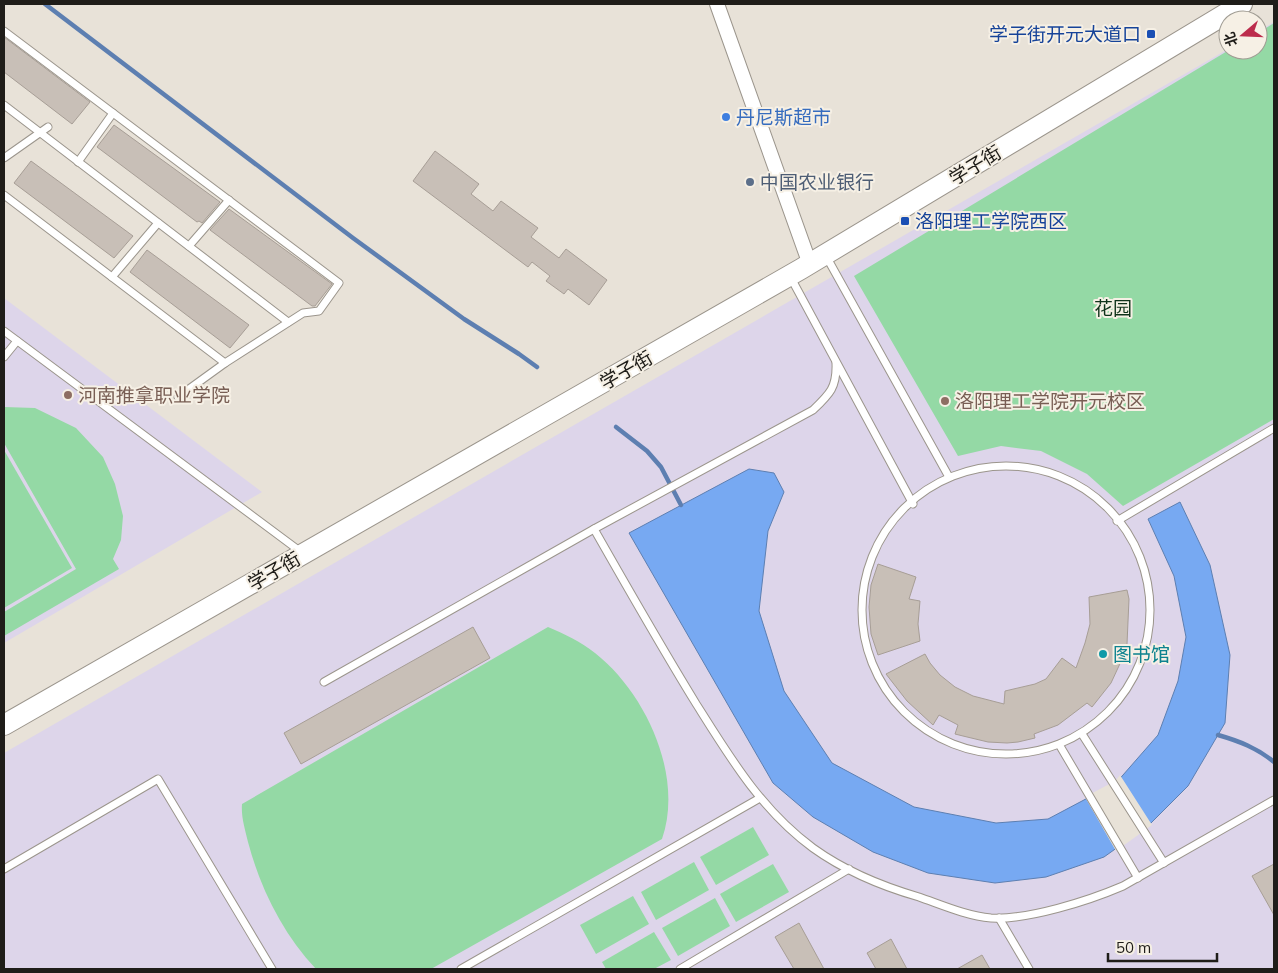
<svg xmlns="http://www.w3.org/2000/svg" width="1278" height="973" viewBox="0 0 1278 973" font-family="Mulish,'Noto Sans SC',sans-serif">
  <style>
    .education { fill: #ddd5ea }
    .green { fill: #94d9a5 }
    .water { fill: #77a9f2; stroke: #5d7fb1 }
    .pier { fill: #e8e2d8 }
    .lines { fill: none; stroke-linecap: round; stroke-linejoin: round }
    .stream { stroke: #5d7fb1; stroke-width: 4.5 }
    .building { fill: #c8bfb7; stroke: #a79e96 }
    .lane-casing { stroke: #9b958c; stroke-width: 9 }
    .street-casing { stroke: #9b958c; stroke-width: 16 }
    .secondary-casing { stroke: #9b958c; stroke-width: 22 }
    .lane { stroke: #fff; stroke-width: 7 }
    .street { stroke: #fff; stroke-width: 14 }
    .secondary { stroke: #fff; stroke-width: 20 }
    .transit-dot { fill: #1a4fb4; stroke: #f6f0e5; stroke-width: 2 }
    .shop-dot { fill: #3f7fe0; stroke: #f6f0e5; stroke-width: 2 }
    .service-dot { fill: #5c6f8a; stroke: #f6f0e5; stroke-width: 2 }
    .education-dot { fill: #8d6e63; stroke: #f6f0e5; stroke-width: 2 }
    .culture-dot { fill: #0f9aa8; stroke: #f6f0e5; stroke-width: 2 }
    .labels { text-anchor: middle; dominant-baseline: central; stroke-width: 4; stroke-linejoin: round; paint-order: stroke }
    .transit-label { font-size: 19px; fill: #164399; stroke: #f6f0e5; text-anchor: end }
    .shop-label { font-size: 19px; fill: #366cbe; stroke: #f6f0e5; text-anchor: start }
    .street-label { font-size: 19px; fill: #1f1d19; stroke: #f6f0e5 }
    .service-label { font-size: 19px; fill: #4e5e75; stroke: #f6f0e5; text-anchor: start }
    .park-label { font-size: 19px; fill: #10331b; stroke: #f6f0e5 }
    .education-label { font-size: 19px; fill: #785e54; stroke: #f6f0e5; text-anchor: start }
    .culture-label { font-size: 19px; fill: #0d838f; stroke: #f6f0e5; text-anchor: start }
  </style>
  <rect width="100%" height="100%" fill="#e8e2d8"/>
  <!-- education -->
  <g class="education">
    <polygon points="1274,22 1274,969 4,969 4,753 1228,49 1228,50 1258,50 1258,31"/>
    <polygon points="4,298 262,492 4,643"/>
  </g>
  <!-- green -->
  <g class="green">
    <polygon points="1274,23 1274,419 1123,506 1087,474 1041,451 1001,446 958,456 854,276 1229,50 1258,50 1258,33"/>
    <polygon points="4,407 35,408 76,428 103,457 115,484 123,516 121,540 113,559 119,569 4,636 4,612 76,569 4,443"/>
    <polygon points="4,450 72,568 4,608"/>
    <path d="M548,627C565,634 581,642 595,653C646,693 684,776 662,839L431,969H316C283,934 260,888 248,842C245,829 241,817 242,804Z"/>
    <polygon points="753,827 769,855 716,885 700,857"/>
    <polygon points="694,862 709,890 656,920 641,892"/>
    <polygon points="773,864 789,892 736,922 720,894"/>
    <polygon points="633,896 649,924 596,954 580,925"/>
    <polygon points="715,898 730,926 678,956 662,928"/>
    <polygon points="654,932 671,960 654,969 606,969 602,962"/>
  </g>
  <!-- water -->
  <polygon class="water" points="749,469 774,473 784,492 768,531 759,611 784,691 832,763 914,807 996,823 1048,819 1116,783 1158,735 1178,681 1186,637 1174,576 1148,519 1180,502 1210,565 1230,655 1225,723 1188,786 1149,825 1104,857 1046,877 995,883 928,873 873,852 813,817 773,783 629,533"/>
  <!-- pier -->
  <polygon class="pier" points="1120,775 1152,825 1116,851 1085,797 1115,781"/>
  <g class="lines">
    <!-- stream -->
    <g class="stream">
      <polyline points="45,4 353,238 464,319 519,354 537,367"/>
      <polyline points="616,427 647,451 661,467 681,505"/>
      <path d="M1218,735C1239,741 1257,748 1274,762"/>
    </g>
  </g>
  <!-- building -->
  <g class="building">
    <polygon points="4,37 90,102 72,124 4,72"/>
    <polygon points="114,125 220,202 202,223 199,221 197,222 97,147"/>
    <polygon points="435,151 479,184 471,194 493,211 501,201 538,228 531,237 559,258 566,249 607,280 589,305 568,289 564,294 546,281 550,276 532,262 528,267 413,181"/>
    <polygon points="31,161 133,236 114,258 14,183"/>
    <polygon points="229,209 332,284 315,306 312,306 210,230"/>
    <polygon points="147,250 249,325 230,348 130,272"/>
    <polygon points="878,564 916,577 909,599 920,601 918,624 920,641 878,655 871,634 869,607 871,585"/>
    <polygon points="1127,590 1129,599 1127,644 1124,655 1111,683 1092,707 1087,703 1058,725 1034,734 1035,738 1018,742 1007,743 988,742 963,736 955,734 958,725 939,715 933,725 907,701 886,674 925,654 930,663 940,675 955,687 973,696 1004,704 1005,691 1035,684 1046,679 1062,658 1076,668 1085,643 1090,624 1089,597"/>
    <polygon points="473,627 490,658 301,764 284,733"/>
    <polygon points="1274,864 1274,915 1252,876"/>
    <polygon points="799,923 824,969 794,969 775,937"/>
    <polygon points="891,939 907,969 876,969 867,953"/>
    <polygon points="982,955 990,969 957,969"/>
  </g>
  <g class="lines">
    <!-- lane casing -->
    <g class="lane-casing">
      <g id="lane">
        <polyline points="4,31 339,283 319,311 303,313 225,363"/>
        <polyline points="4,105 288,322"/>
        <polyline points="4,158 48,127"/>
        <polyline points="78,162 113,113"/>
        <polyline points="4,195 225,363 178,397"/>
        <polyline points="189,246 229,200"/>
        <polyline points="826,256 949,477"/>
        <polyline points="112,277 158,223"/>
        <polyline points="791,278 913,504"/>
        <polyline points="4,331 297,549 300,553"/>
        <polyline points="4,357 17,341"/>
        <circle cx="1006" cy="610" r="144"/>
        <polyline points="1117,521 1274,428"/>
        <path d="M594,529C627,587 660,645 695,702C729,756 761,810 813,848C845,871 881,886 919,897C942,905 967,916 991,918C1028,920 1088,901 1123,886L1274,800"/>
        <path d="M324,682L594,529L813,410C830,394 837,387 836,363"/>
        <polyline points="1082,734 1164,863"/>
        <polyline points="1060,746 1138,878"/>
        <polyline points="4,869 158,779 272,969"/>
        <polyline points="999,918 1029,969"/>
        <polyline points="461,969 760,798"/>
        <polyline points="680,969 849,869"/>
      </g>
    </g>
    <!-- street casing -->
    <g class="street-casing">
      <polyline id="street" points="717,4 808,259 811,264"/>
    </g>
    <!-- secondary casing -->
    <g class="secondary-casing">
      <polyline id="secondary" points="4,725 801,269 1242,4"/>
    </g>
    <!-- lane -->
    <use href="#lane" class="lane"/>
    <!-- street -->
    <use href="#street" class="street"/>
    <!-- secondary -->
    <use href="#secondary" class="secondary"/>
  </g>
  <!-- markers -->
  <g class="transit-dot">
    <rect x="1146" y="29" width="10" height="10" rx="2.5"/>
    <rect x="900" y="216" width="10" height="10" rx="2.5"/>
  </g>
  <circle class="shop-dot" cx="726" cy="117" r="5"/>
  <circle class="service-dot" cx="750" cy="182" r="5"/>
  <g class="education-dot">
    <circle cx="68" cy="395" r="5"/>
    <circle cx="945" cy="401" r="5"/>
  </g>
  <circle class="culture-dot" cx="1103" cy="654" r="5"/>
  <g class="labels">
    <!-- transit labels -->
    <g class="transit-label">
      <text x="1141" y="34">学子街开元大道口</text>
      <text x="915" y="221" text-anchor="start">洛阳理工学院西区</text>
    </g>
    <!-- shop labels -->
    <g class="shop-label">
      <text x="736" y="117">丹尼斯超市</text>
    </g>
    <!-- street labels -->
    <g class="street-label">
      <text transform="translate(975 165) rotate(-31)">学子街</text>
      <text transform="translate(626 370) rotate(-30)">学子街</text>
      <text transform="translate(274 571) rotate(-30)">学子街</text>
    </g>
    <!-- service labels -->
    <g class="service-label">
      <text x="760" y="182">中国农业银行</text>
    </g>
    <!-- park labels -->
    <g class="park-label">
      <text x="1113" y="308">花园</text>
    </g>
    <!-- education labels -->
    <g class="education-label">
      <text x="78" y="395">河南推拿职业学院</text>
      <text x="955" y="401">洛阳理工学院开元校区</text>
    </g>
    <!-- culture labels -->
    <g class="culture-label">
      <text x="1113" y="654">图书馆</text>
    </g>
  </g>
  <!-- border -->
  <rect width="1278" height="973" fill="none" stroke="#1f1d19" stroke-width="10"/>
  <!-- north arrow -->
  <g transform="translate(1243 35) rotate(251)"><circle r="24" fill="#f6f0e5" stroke="#a09c93"/>
  <path d="M0-4L9 19L0 12L-9 19Z" fill="#bc2c4c"/>
  <text y="-8" font-size="14" font-weight="bold" text-anchor="middle" fill="#1f1d19">北</text>
  </g>
  <!-- scale -->
  <path d="M1108 953v8h109v-8" fill="none" stroke="#1f1d19" stroke-width="2.5"/>
  <text x="1116" y="953" font-size="15" fill="#1f1d19" stroke="#f6f0e5" stroke-width="4" paint-order="stroke">50 m</text>
</svg>
